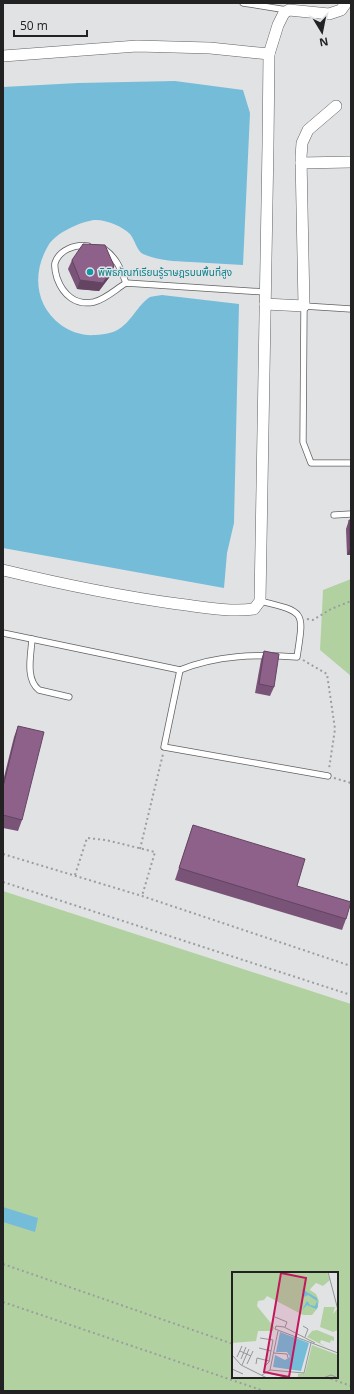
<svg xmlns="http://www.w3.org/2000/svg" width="354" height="1394" viewBox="0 0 354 1394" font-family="'Open Sans','Noto Sans Thai',sans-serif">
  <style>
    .green { fill: #b1d2a0; fill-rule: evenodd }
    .water { fill: #75bcd9 }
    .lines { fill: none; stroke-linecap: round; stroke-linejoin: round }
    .service-casing { stroke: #616264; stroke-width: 7 }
    .minor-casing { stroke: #616264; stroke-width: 12 }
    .path { stroke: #9c9d9f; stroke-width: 2; stroke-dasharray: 2 3; stroke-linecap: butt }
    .service { stroke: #fff; stroke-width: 5.5 }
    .minor { stroke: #fff; stroke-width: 11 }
    .wall { fill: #7a5378 }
    .shaded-wall { fill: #634461 }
    .building { fill: #8e618b; stroke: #634461 }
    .culture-dot { fill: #0f9aa8; stroke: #e1e2e4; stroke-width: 1.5 }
    .labels { text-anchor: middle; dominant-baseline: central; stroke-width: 3; stroke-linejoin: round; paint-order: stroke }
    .culture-label { font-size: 10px; fill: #0d838f; stroke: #e1e2e4; text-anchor: start }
    .inset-road { fill: none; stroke: #959597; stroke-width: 1 }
    .view { fill: #c2185b; fill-opacity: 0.15; stroke: #c2185b; stroke-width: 2 }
    .inset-edge { fill: none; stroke: #222223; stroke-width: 2 }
  </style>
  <rect width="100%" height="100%" fill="#e1e2e4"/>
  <!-- green -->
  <g class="green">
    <polygon points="351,579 351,676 320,650 323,590"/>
    <path d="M3,891L351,1004V1391H3ZM233,1273H337V1377H233Z"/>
  </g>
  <!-- water -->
  <g class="water">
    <path d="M175,81L243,90L250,113L243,265C225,264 208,263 191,262C174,261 159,261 143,254C137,251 135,240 130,234C122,226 105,219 94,220C80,222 55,233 48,246C32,273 35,306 61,325C71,332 83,336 95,335C118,334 124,327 137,310C140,306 145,300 150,297C153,296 158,296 162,295L239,304L234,523L227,553L224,588L3,548V87L78,83Z"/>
    <polygon points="3,1207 38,1218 35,1232 3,1222"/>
  </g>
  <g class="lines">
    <!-- service casing -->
    <g class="service-casing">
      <g id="service">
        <polyline points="243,3 287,10"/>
        <path d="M88,246C75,244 59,250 55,263C54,268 56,274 57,278C63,295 76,306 94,302C106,299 116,289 126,283L265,292"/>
        <path d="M104,249C117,258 121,270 126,283"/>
        <polyline points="351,309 304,306 303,442 311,463 351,463"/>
        <polyline points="334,515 351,514"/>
        <path d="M3,633L180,670C217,655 257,654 297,657C304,611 306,612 260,601"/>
        <path d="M32,639C31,655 25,679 39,690L69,697"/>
        <polyline points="180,670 164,747 328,776"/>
      </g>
    </g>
    <!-- minor casing -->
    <g class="minor-casing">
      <g id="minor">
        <polyline points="3,56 137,46 210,48 269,54"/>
        <polyline points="301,163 351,162"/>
        <polyline points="265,304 304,306 301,157 302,143 308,130 336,106"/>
        <path d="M3,570C61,584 119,596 178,604C203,607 228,612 254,609L260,601L268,145L269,54L278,25L284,13L289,10L329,14L341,10L346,3"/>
      </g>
    </g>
    <!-- path -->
    <g class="path">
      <polyline points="307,619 313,620 331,609 351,601"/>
      <polyline points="303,660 327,674 335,729 329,769"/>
      <polyline points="334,778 351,783"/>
      <polyline points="140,849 163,754"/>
      <polyline points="3,854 142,896 351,966"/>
      <polyline points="75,875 87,838 106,840 155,852 142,896"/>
      <polyline points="3,882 351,995"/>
      <polyline points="3,1264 233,1344"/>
      <polyline points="3,1302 264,1391"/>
      <polyline points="326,1377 351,1386"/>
    </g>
    <!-- service -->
    <use href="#service" class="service"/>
    <!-- minor -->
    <use href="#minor" class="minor"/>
  </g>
  <!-- wall -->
  <g class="wall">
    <polygon points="72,260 114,266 111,275 99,291 77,289 68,269"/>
    <polygon points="349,520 351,520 351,555 347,555 346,529"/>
    <polygon points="264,651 274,687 270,696 255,693 261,660"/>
    <polygon points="18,726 22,820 18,831 3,828 3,781 14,737"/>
    <polygon points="193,825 297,886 346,919 342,930 175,880"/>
  </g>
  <!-- shaded-wall -->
  <g class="shaded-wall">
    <polygon points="114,266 111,275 99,291 77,289 80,280"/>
    <polygon points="350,547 351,547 351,555 347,555"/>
  </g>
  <!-- building -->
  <g class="building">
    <polygon points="83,244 105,245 114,266 103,283 80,280 72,260"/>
    <polygon points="349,520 351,520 351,547 350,547"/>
    <polygon points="264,651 279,654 274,687 259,684"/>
    <polygon points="18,726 44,732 22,820 3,815 3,787"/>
    <polygon points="193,825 305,859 297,886 351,902 346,919 179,868"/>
  </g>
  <!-- markers -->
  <circle class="culture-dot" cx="90" cy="272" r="4"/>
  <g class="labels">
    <!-- culture labels -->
    <g class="culture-label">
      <text x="98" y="272">พิพิธภัณฑ์เรียนรู้ราษฎรบนพื้นที่สูง</text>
    </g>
  </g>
  <!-- overview -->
  <g transform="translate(232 1272)">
    <rect width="106" height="106" fill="#e1e2e4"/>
    <path d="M0,0H95L98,8L91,14L84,11L79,16L78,18L84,22L87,29L85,37L80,43H71L35,24L32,28L26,29L25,34L42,55L41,59H26L24,69L0,71ZM92,35H103L101,42L105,37L106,58L101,60L88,55ZM85,58L102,65V69L99,68L98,71L89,68L88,71L94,75L75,65L80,59ZM80,73L106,83V106H66V102L73,101Z" fill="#b1d2a0"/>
    <path d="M70,17L85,26L86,35L84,37L75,33L70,38L75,29L78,33L83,34L85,29L76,23L72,25ZM48,60L77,71L69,99L41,95L43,83L53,88L58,85L55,80H44Z" fill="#75bcd9"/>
    <path class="inset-road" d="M96,0L106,38M43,45L55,50L53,55M71,54L76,57L73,65M43,57L106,81M43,57L44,54L52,55L83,71M28,66L41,68L37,90L34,93M27,76L39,79M8,79L19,84M42,81L55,82L56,86M0,83L9,93L35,106M5,85L10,74M9,87L14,75M15,92L21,79M24,92L25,86L37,89M10,93L17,77M0,97L11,102M38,98L72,101L79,71M37,101L57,106M30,103L38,98L46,59M91,106L99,103L104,105"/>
    <path class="view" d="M49,1L74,6L57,105L32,100Z"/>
    <rect width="106" height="106" class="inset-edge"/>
  </g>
  <!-- border -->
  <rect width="354" height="1394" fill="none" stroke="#222223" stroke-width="8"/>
  <!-- north arrow -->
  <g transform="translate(322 32) rotate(170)" stroke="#e1e2e4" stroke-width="3" paint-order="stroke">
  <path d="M0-3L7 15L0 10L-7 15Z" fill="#222223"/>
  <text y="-6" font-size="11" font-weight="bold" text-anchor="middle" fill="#222223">N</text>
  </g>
  <!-- scale -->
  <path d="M14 30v6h73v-6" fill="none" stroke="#222223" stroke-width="2"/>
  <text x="20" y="30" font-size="12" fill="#222223" stroke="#e1e2e4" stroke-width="3" paint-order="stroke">50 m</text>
</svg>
